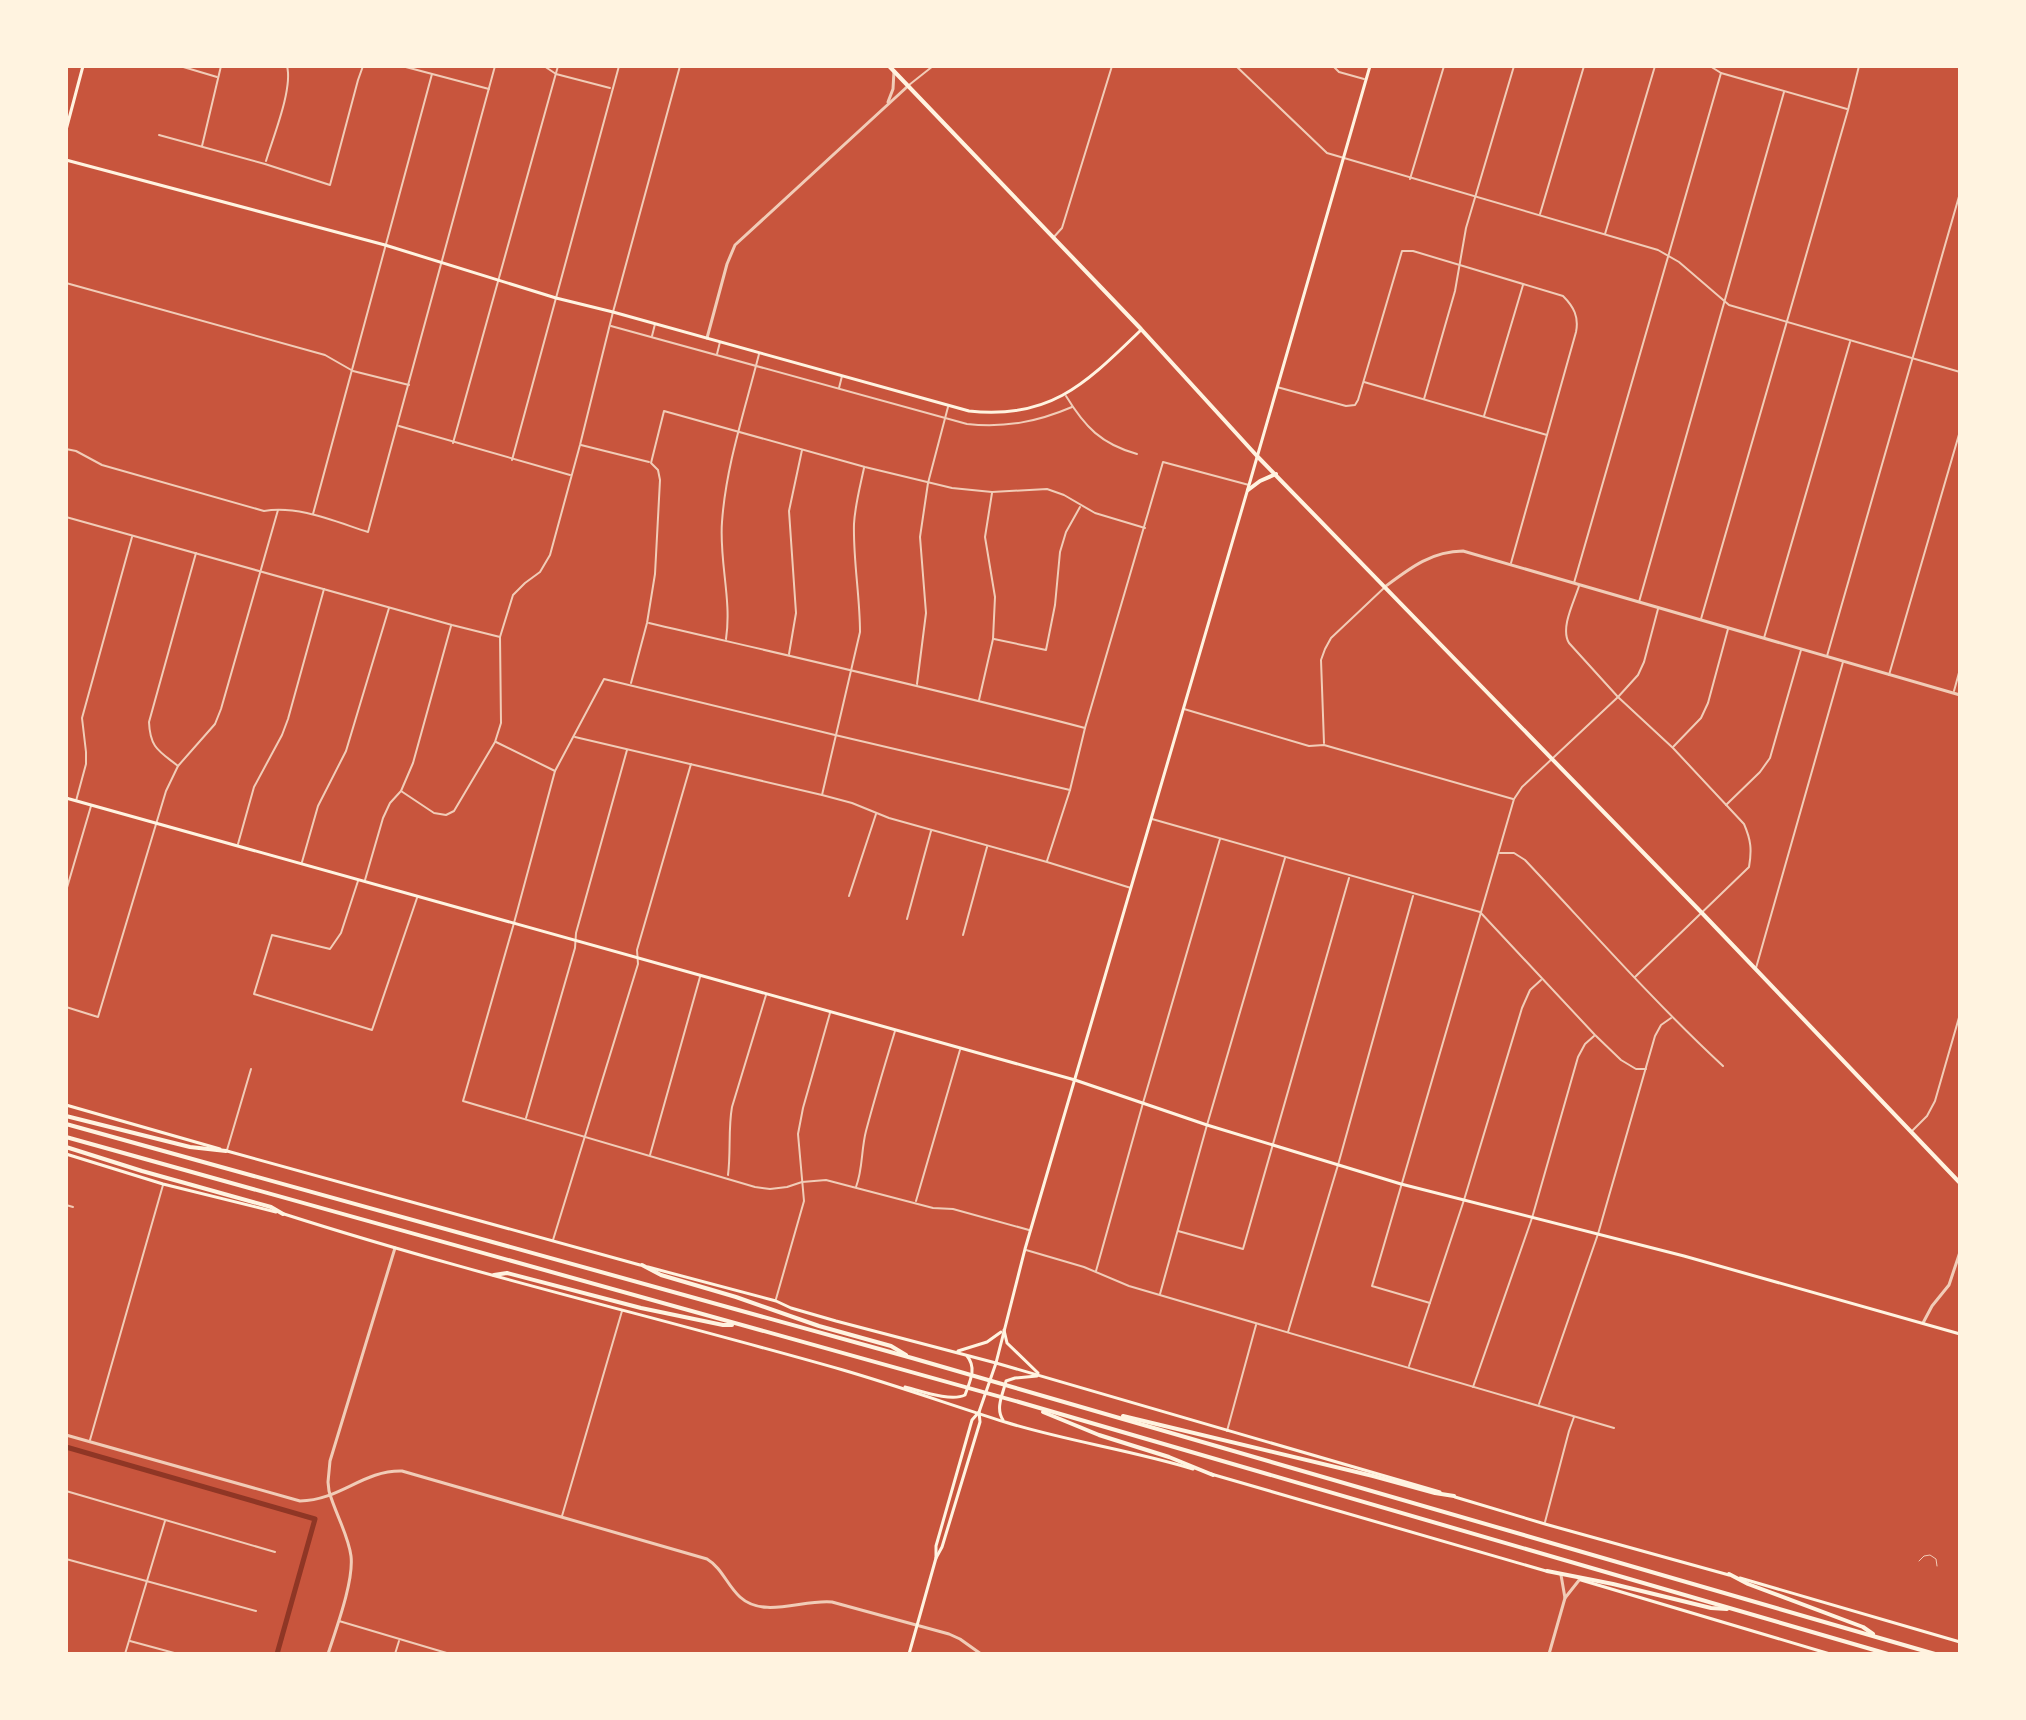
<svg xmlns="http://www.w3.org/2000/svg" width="2026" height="1720" viewBox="0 0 2026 1720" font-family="Signika,sans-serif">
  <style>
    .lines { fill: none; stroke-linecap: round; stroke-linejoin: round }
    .canal { stroke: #8f3625; stroke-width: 5 }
    .service { stroke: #f1ccb7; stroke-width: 1 }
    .minor { stroke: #f1ccb7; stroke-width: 2 }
    .tertiary { stroke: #f1ccb7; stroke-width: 3 }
    .secondary { stroke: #fff3e0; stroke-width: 3 }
    .primary { stroke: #fff3e0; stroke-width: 4 }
    .motorway { stroke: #fff3e0; stroke-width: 4 }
  </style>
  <rect width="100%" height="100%" fill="#c8553d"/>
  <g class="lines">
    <!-- canal -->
    <polyline class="canal" points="66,1447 315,1519 277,1654"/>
    <!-- service -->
    <polyline class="service" points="1919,1561 1924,1556 1930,1555 1936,1559 1937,1566"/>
    <!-- minor -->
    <g class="minor">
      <polyline points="180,66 217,77"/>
      <polyline points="402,66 489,89"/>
      <polyline points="544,66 556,74 610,88"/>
      <polyline points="1236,66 1327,153 1658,250 1679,262 1729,305 1960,372"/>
      <polyline points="1333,66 1339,72 1364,79"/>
      <polyline points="1710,66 1721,73 1847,109"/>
      <polyline points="909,85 933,66"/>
      <polyline points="159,135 265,164 330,185 358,80 363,66"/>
      <polyline points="202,146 221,66"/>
      <path d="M266,161C273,137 293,89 287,66"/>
      <polyline points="1410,179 1444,66"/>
      <polyline points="1540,214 1584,66"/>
      <polyline points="1605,234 1655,66"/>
      <polyline points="1053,238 1062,228 1112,66"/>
      <polyline points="66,283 325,355 353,371 409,385"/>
      <path d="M611,326L967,424C1005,428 1037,422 1072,407"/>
      <polyline points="652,336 655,324"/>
      <polyline points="717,354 720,342"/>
      <polyline points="1364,382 1547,435"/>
      <path d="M1277,387L1346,406L1355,405L1358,400L1402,251H1413L1563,296C1574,307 1579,317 1576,332L1511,563"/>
      <polyline points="839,388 842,376"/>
      <path d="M1066,396C1085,427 1101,444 1137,454"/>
      <polyline points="1424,399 1455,291 1466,228 1514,66"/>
      <polyline points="1484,416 1523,285"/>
      <polyline points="399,426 570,475"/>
      <polyline points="453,443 558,66"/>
      <polyline points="581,445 649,462"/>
      <path d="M66,449L76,451L102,465L264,511C298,505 336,522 368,532L495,66"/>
      <polyline points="512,460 619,66"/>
      <polyline points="313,514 432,74"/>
      <polyline points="66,517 452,625 500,637"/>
      <polyline points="1574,583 1721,73"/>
      <path d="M1579,586C1574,602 1560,628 1569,643L1618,697L1673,748L1744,824C1751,840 1752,850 1749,867L1635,977"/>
      <polyline points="1639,602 1784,92"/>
      <polyline points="1701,619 1848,110 1859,66"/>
      <path d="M649,623C794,657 940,690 1085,728"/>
      <polyline points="1764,638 1850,342"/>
      <path d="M726,639C732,600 719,561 722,522C726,465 745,410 759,354"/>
      <polyline points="994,639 1046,650 1055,605 1060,552 1066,532 1080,507"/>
      <polyline points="789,654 796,613 789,511 802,450"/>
      <polyline points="1827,656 1960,193"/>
      <polyline points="1889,675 1960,431"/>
      <polyline points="631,683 647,623 655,574 660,480 658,470 651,463 664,411 865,467 952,488 992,492 1047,489 1064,495 1095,513 1145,528"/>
      <polyline points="917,684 926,613 920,537 928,483 948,407"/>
      <polyline points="1954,691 1960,669"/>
      <polyline points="979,700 993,639 995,597 985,537 992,493"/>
      <polyline points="1184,709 1309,746 1324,745 1513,799"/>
      <polyline points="575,737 822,795 852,803 889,818 1047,862 1131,888"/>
      <polyline points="496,742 555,771"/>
      <polyline points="1324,743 1321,660 1325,649 1331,638 1385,587"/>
      <polyline points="1673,747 1701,718 1708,703 1728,629"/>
      <path d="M178,766C159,751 150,748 149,722L196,553"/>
      <polyline points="401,791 434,813 446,815 454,811 495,742 501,723 500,637 513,595 525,583 540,572 550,555 580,445 613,312 680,66"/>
      <path d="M822,795L860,632C860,596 853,560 854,524C855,505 860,487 864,468"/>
      <polyline points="76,801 86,764 86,752 82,718 132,537"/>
      <polyline points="1726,805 1760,772 1770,758 1801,650"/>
      <polyline points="1152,819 1480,912 1595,1035 1621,1060 1636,1069 1646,1069"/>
      <polyline points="238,844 254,787 282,735 288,719 324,589"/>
      <path d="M1500,853H1514L1525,860C1590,929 1653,1001 1723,1066"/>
      <polyline points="1047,861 1070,790 1085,728 1163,462 1249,485"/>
      <polyline points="302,862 318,806 346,751 389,608"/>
      <polyline points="365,880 383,818 390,803 401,791 413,763 451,626"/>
      <polyline points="358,881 341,933 330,949 272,935 254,994 372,1030 417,898"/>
      <polyline points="66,891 91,806"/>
      <polyline points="849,896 876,814"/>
      <polyline points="907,919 931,831"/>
      <polyline points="963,935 987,847"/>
      <polyline points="1756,968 1843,662"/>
      <polyline points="66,1007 98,1017 166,791 178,766 215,724 221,709 278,510"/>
      <polyline points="526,1118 575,948 576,933 627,750"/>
      <polyline points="1911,1132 1927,1116 1935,1101 1960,1014"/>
      <polyline points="227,1150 251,1069"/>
      <polyline points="650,1155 700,977"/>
      <path d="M728,1175C731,1152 728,1129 732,1107L766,995"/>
      <path d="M856,1187C863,1169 861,1150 866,1131C875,1097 885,1064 895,1031"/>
      <polyline points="916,1201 960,1050"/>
      <polyline points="66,1205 73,1207"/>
      <polyline points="1029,1230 953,1209 933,1208 826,1180 802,1182 787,1187 770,1189 755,1187 463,1101 514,923 555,771 604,679 835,735 1070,790"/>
      <polyline points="1178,1231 1243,1249 1349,878"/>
      <polyline points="553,1240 638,964 637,950 691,764"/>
      <polyline points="1026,1250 1084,1267 1129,1286 1614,1428"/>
      <polyline points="1096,1271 1143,1103 1220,839"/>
      <polyline points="1160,1294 1207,1125 1285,858"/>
      <polyline points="776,1299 804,1201 798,1134 803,1108 830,1013"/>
      <polyline points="1430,1303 1372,1286 1514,799 1522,787 1618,697 1638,675 1644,662 1658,609"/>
      <polyline points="1288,1332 1338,1165 1413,896"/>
      <polyline points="1409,1366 1464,1200 1522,1008 1530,990 1541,980"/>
      <polyline points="1473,1387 1532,1218 1578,1057 1585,1044 1594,1036"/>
      <polyline points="1539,1404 1598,1234 1655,1036 1661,1025 1671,1018"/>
      <polyline points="1227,1431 1256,1325"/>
      <polyline points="90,1440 163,1185"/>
      <polyline points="66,1491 275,1552"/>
      <polyline points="562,1516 622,1311"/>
      <polyline points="1545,1522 1569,1431 1574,1417"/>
      <polyline points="66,1559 256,1611"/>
      <polyline points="339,1621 450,1654"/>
      <polyline points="130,1641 178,1654"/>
      <polyline points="125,1654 165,1521"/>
      <polyline points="395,1654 399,1641"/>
    </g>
    <!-- tertiary -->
    <g class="tertiary">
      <polyline points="888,102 893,89 894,71"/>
      <polyline points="707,338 727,264 735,245 908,86"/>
      <path d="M1386,586C1410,568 1432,551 1463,551L1960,695"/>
      <polyline points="1923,1323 1932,1306 1949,1285 1960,1252"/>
      <path d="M66,1435L300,1501C341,1500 363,1470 402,1471L707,1559C722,1568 727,1585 740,1597C764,1619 803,1599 832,1602L949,1634L960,1639L981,1654"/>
      <polyline points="1561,1575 1565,1598"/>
      <path d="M328,1654C336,1629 354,1581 351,1556C348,1534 335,1513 329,1491L328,1482L330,1461L395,1248"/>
      <polyline points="1549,1654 1565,1598 1580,1579"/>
    </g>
    <!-- secondary -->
    <g class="secondary">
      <polyline points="66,130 83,66"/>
      <path d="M66,160L385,245L556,298L613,312L969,411C1051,420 1086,383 1141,330"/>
      <polyline points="66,798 1075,1080 1207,1125 1401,1184 1684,1256 1960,1334"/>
      <polyline points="66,1105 220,1149"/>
      <polyline points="227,1151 640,1265"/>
      <polyline points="66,1154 163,1184 276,1212"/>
      <path d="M284,1214C468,1273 657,1317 843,1370C898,1386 951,1405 1005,1422C1066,1441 1131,1450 1193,1469"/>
      <polyline points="648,1267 776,1301 791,1308 836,1321 996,1363 1440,1492"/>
      <polyline points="1004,1330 1007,1343 1038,1373"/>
      <polyline points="958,1351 987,1342 1001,1332"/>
      <path d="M905,1387C921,1391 951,1402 965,1395C970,1381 977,1368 967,1356"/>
      <path d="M1003,1420C995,1408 1003,1394 1006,1381L1015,1378L1037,1376"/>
      <polyline points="1211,1474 1546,1571"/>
      <polyline points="1455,1497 1545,1524 1729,1575"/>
      <polyline points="936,1558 936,1546 972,1420 979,1412 996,1363 1025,1249 1249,485 1370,66"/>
      <polyline points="1740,1578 1960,1642"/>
      <polyline points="1581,1580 1830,1654"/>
      <polyline points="909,1654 936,1558 942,1547 980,1422 979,1412"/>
    </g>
    <!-- primary -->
    <g class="primary">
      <polyline points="889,66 1141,329 1257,456 1702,913 1960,1183"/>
      <polyline points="1248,490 1260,481 1276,474"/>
    </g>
    <!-- motorway -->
    <g class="motorway">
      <polyline points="66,1116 190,1147 226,1151"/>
      <polyline points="66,1124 912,1358 1935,1654"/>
      <polyline points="66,1137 1019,1402 1888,1654"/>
      <polyline points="66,1147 142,1171 271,1207 283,1214"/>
      <polyline points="642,1265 661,1275 736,1297 819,1326 891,1346 906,1355"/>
      <polyline points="494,1275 507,1273 641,1308 723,1325 732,1325"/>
      <polyline points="1043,1412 1099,1435 1169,1457 1213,1475"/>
      <polyline points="1123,1416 1373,1476 1435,1493 1454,1496"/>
      <polyline points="1547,1571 1613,1584 1711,1608 1727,1609"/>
      <polyline points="1729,1574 1748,1584 1863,1627 1873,1634"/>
    </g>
  </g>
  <!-- border -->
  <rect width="2026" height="1720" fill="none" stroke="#fff3e0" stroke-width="136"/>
</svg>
